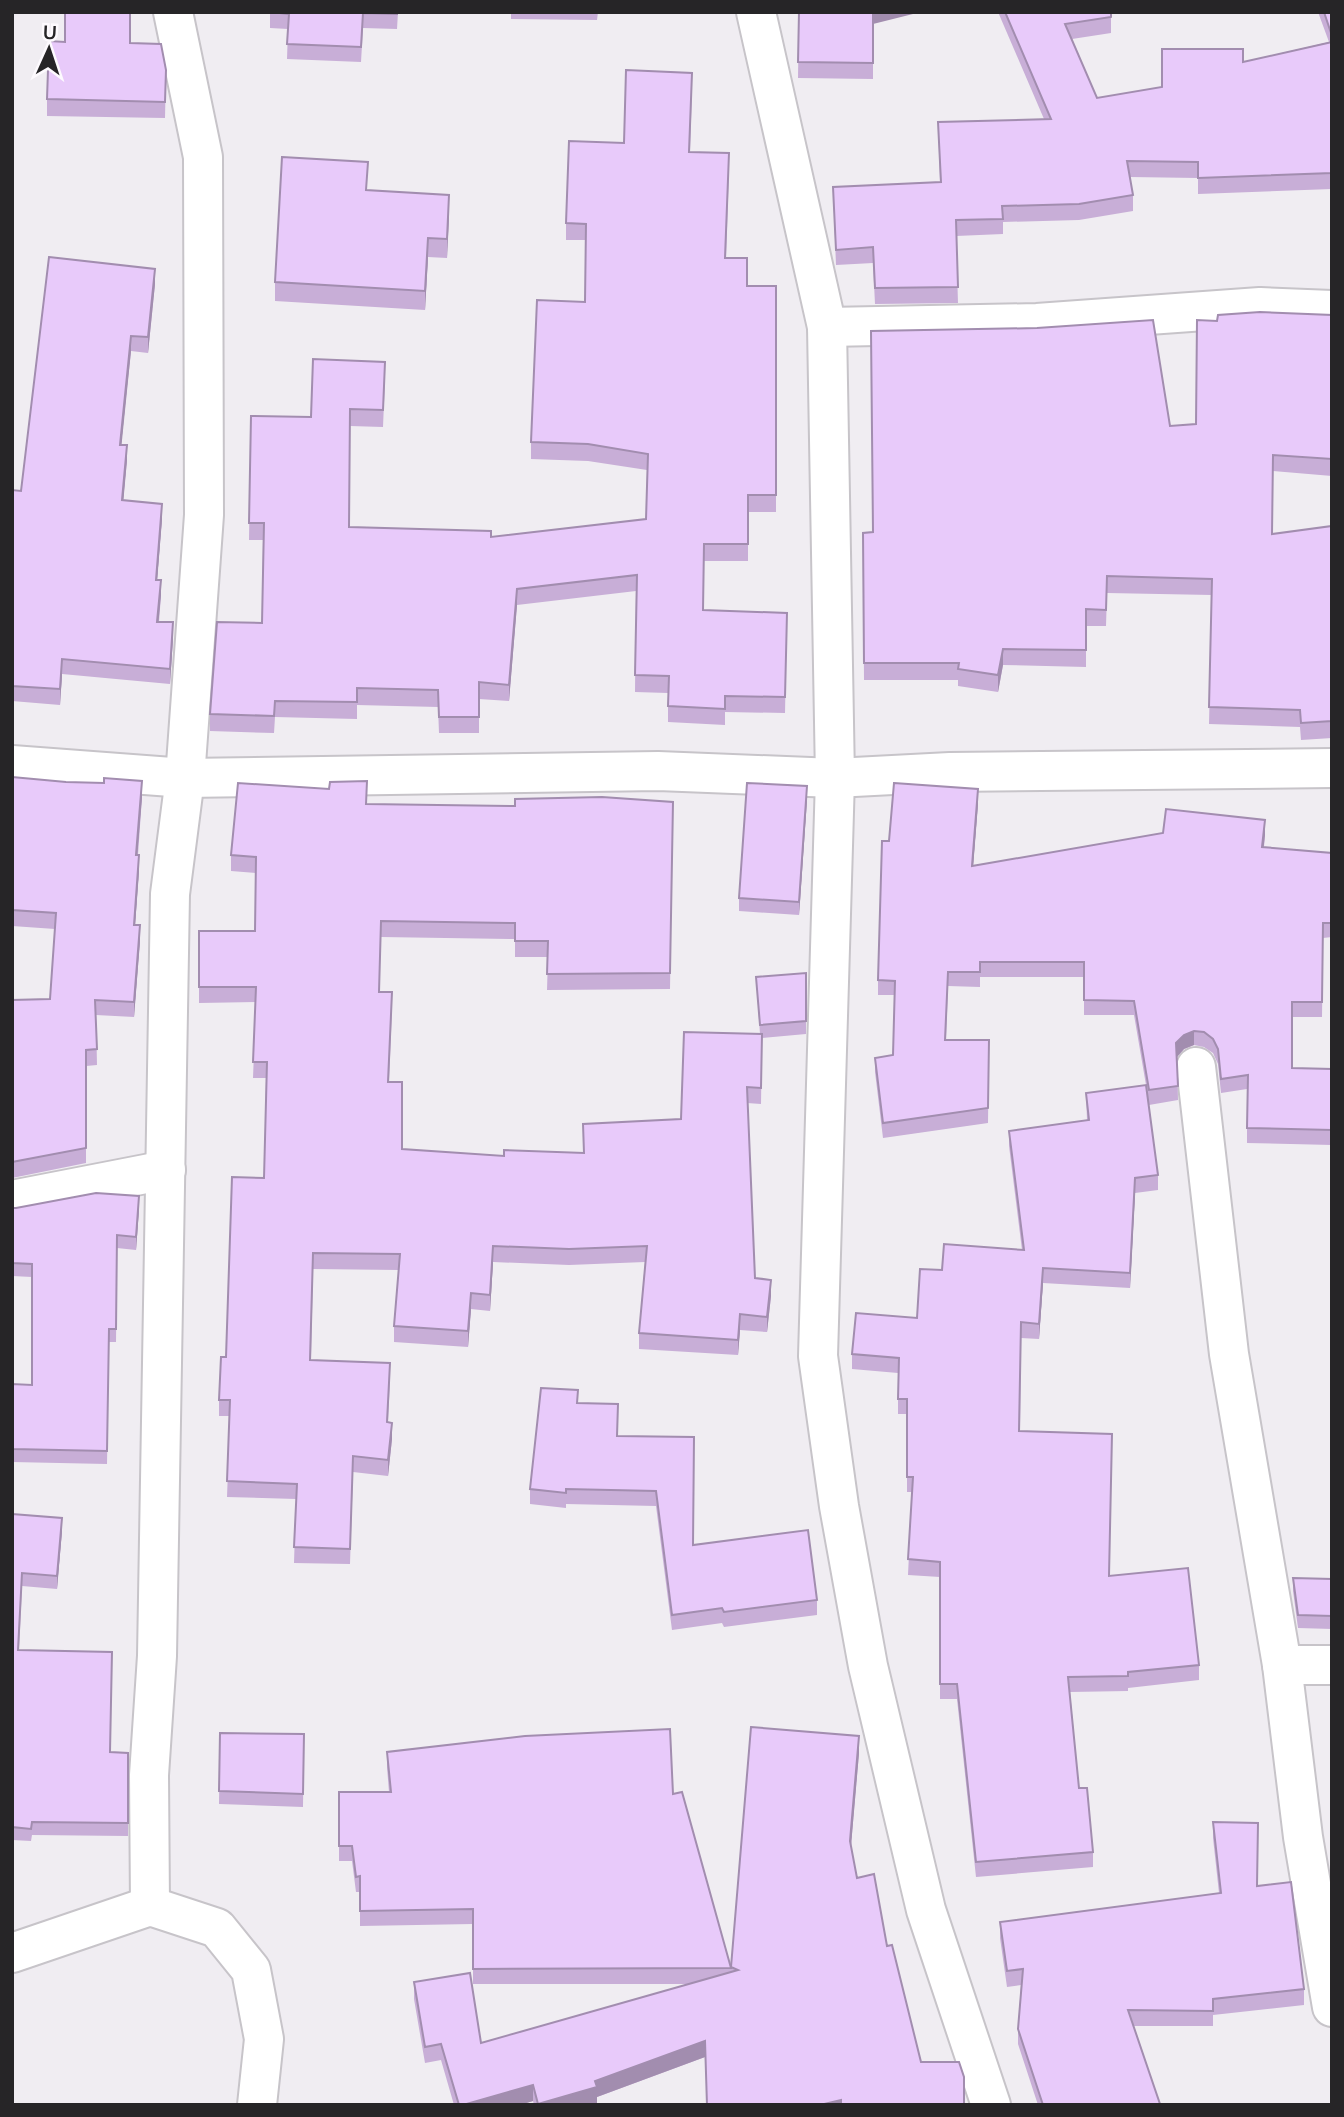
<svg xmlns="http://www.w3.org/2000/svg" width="1344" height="2117" viewBox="0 0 1344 2117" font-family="Mulish,sans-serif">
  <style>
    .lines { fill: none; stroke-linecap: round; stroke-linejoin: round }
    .minor-casing { stroke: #c7c4c9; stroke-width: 42 }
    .tertiary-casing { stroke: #c7c4c9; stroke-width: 42 }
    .minor { stroke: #fff; stroke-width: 38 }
    .tertiary { stroke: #fff; stroke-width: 38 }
    .wall { fill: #c8aed7 }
    .shaded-wall { fill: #a28daf }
    .building { fill: #e8cafa; stroke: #a28daf; stroke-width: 2 }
  </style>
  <rect width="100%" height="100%" fill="#f0edf2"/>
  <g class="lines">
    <!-- minor casing -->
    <g class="minor-casing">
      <g id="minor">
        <polyline points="756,12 827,327 835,778 818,1356 839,1506 868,1666 926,1910 991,2105"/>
        <polyline points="827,327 1037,323 1260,307 1332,310"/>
        <polyline points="12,765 185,778 658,771 835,778 950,772 1332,768"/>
        <polyline points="1196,1067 1229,1354 1282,1665 1303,1837 1332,2007"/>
        <polyline points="12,1200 166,1170"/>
        <polyline points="1282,1665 1332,1665"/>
        <polyline points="150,1906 149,1775 157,1656 170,894 185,778 204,515 203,157 173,12"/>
      </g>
    </g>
    <!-- tertiary casing -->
    <g class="tertiary-casing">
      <polyline id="tertiary" points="12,1953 150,1906 217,1928 251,1970 264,2039 257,2105"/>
    </g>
    <!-- minor -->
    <use href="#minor" class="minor"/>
    <!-- tertiary -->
    <use href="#tertiary" class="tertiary"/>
  </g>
  <!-- wall -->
  <g class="wall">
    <polygon points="270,12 398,12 397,29 363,28 361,62 287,59 288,29 270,28"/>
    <polygon points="511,12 598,12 597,20 511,19"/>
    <polygon points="799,12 873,24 873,79 798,78"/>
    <polygon points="998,12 1111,12 1111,33 1072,39 1097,98 1162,87 1243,62 1329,42 1318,12 1332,12 1332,189 1198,194 1198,178 1130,177 1133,195 1133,211 1079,220 1003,222 1003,234 956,236 958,303 875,304 873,263 836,265 833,187 940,182 938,122 1044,119"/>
    <polygon points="130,43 166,70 165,118 47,116 47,99"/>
    <polygon points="692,89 690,152 729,170 726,258 747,286 776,286 776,512 748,512 748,561 704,561 703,610 787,613 785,713 725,712 725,725 668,722 668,693 635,692 636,591 517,605 509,701 479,699 479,733 439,733 438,707 357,705 357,719 275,717 274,733 210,731 210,714 262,623 263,540 249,540 251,416 311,417 385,379 383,427 350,426 349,527 491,537 646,519 647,470 588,461 531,459 531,442 585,302 586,240 566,240 566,223 624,143"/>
    <polygon points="367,191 449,214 447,258 428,257 425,310 275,301 275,282"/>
    <polygon points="155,284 148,353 131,351 121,445 127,460 123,501 162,519 157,580 161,595 159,622 173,637 170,684 62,674 60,705 12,701 12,490 21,491"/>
    <polygon points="1332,315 1332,476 1273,471 1272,534 1332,526 1332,738 1301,740 1300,727 1209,724 1212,595 1107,593 1106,626 1086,626 1086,667 1003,665 998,692 958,686 958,680 864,680 863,533 873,532 1170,426 1196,424 1217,321"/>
    <polygon points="12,777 142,797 138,855 139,871 135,925 140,941 134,1017 96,1015 97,1065 86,1066 86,1163 12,1178 12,1000 50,999 55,929 12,926"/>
    <polygon points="807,799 799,915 739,911 739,898"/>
    <polygon points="673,802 670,989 547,990 548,957 515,957 515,939 381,937 379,992 392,1008 389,1082 402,1149 504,1156 584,1153 583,1124 681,1119 760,1034 756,977 806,973 806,1034 762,1038 761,1104 747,1103 755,1278 771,1296 767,1332 740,1330 738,1355 639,1349 639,1333 645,1262 569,1265 493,1262 490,1311 471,1309 468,1347 394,1342 394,1326 399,1270 313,1269 311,1360 390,1379 388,1422 392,1439 388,1476 353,1472 350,1564 294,1563 296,1499 227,1497 230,1416 219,1416 219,1400 226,1357 264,1178 266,1078 253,1078 256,1002 199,1003 199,931 255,931 256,873 231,871 231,855 367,804 515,806"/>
    <polygon points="978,804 973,866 1265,835 1264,847 1332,853 1332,937 1323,938 1322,1017 1292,1017 1292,1068 1332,1069 1332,1145 1247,1143 1247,1089 1221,1093 1218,1064 1213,1053 1204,1047 1194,1045 1184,1049 1177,1057 1178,1100 1149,1105 1158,1175 1158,1190 1135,1193 1130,1288 1043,1283 1039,1339 1021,1338 1020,1431 1109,1576 1199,1665 1199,1680 1128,1688 1128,1691 1070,1692 1079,1788 1093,1852 1093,1867 976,1877 957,1699 940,1699 940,1577 908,1575 912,1492 907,1492 907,1414 898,1414 898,1373 852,1369 852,1354 917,1318 942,1270 1022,1250 1009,1146 1009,1131 1087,1120 1086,1093 1146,1085 1134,1015 1084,1015 1084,977 980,977 980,987 948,986 946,1040 989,1040 988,1123 883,1138 875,1072 875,1058 893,1055 895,995 878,995 878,980 889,841"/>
    <polygon points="12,1208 139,1209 136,1250 117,1248 116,1342 109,1342 107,1464 12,1462 12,1384 32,1385 32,1277 12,1276"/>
    <polygon points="578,1403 618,1436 693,1545 817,1600 817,1615 724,1627 722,1623 672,1630 656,1506 566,1504 566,1508 530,1504 530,1489"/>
    <polygon points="12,1514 62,1531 57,1589 22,1586 19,1650 110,1752 128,1753 128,1836 32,1835 31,1841 12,1840"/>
    <polygon points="1293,1578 1332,1579 1332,1629 1298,1628 1293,1591"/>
    <polygon points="220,1733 304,1734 303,1807 219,1804"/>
    <polygon points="387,1752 673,1794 731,1968 731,1972 731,1967 859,1753 851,1846 857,1878 887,1946 921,2062 964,2105 707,2105 705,2057 597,2097 597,2103 592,2105 534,2105 533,2101 520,2105 454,2105 441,2060 425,2063 414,1999 414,1982 481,2043 689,1984 473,1984 473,1924 360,1926 360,1892 356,1892 352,1861 339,1861 339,1792 389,1792 387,1767"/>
    <polygon points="1213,1822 1257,1886 1304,1989 1304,2005 1213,2015 1213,2026 1134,2026 1160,2105 1038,2105 1018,2044 1018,2029 1021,1985 1007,1987 1000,1938 1000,1922 1219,1893 1213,1838"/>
  </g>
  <!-- shaded-wall -->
  <g class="shaded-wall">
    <polygon points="873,12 921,12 873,24 873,79"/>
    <polygon points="449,195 449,214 447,258 447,239"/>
    <polygon points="428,238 428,257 425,310 425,291"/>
    <polygon points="155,269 155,284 148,353 148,337"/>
    <polygon points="131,336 131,351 120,460 120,445"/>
    <polygon points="127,445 127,460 122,516 122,500"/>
    <polygon points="162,504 162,519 156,595 156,580"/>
    <polygon points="161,580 161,595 157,637 157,622"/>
    <polygon points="517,589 517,605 509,701 509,685"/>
    <polygon points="173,622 173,637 170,684 170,669"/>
    <polygon points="1003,649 1003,665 998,692 998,675"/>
    <polygon points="62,659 62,674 60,705 60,689"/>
    <polygon points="142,781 142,797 136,871 136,855"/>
    <polygon points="807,786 807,799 799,915 799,902"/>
    <polygon points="978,789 978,804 972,881 972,866"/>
    <polygon points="1265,820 1265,835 1262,861 1262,847"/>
    <polygon points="139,855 139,871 134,940 134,925"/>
    <polygon points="140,925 140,941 134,1017 134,1002"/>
    <polygon points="1194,1031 1194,1045 1184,1049 1176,1058 1176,1043 1184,1035"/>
    <polygon points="1135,1178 1135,1193 1130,1288 1130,1273"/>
    <polygon points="139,1196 139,1209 136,1250 136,1237"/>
    <polygon points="493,1246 493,1262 490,1311 490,1295"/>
    <polygon points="1043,1268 1043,1283 1039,1339 1039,1324"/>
    <polygon points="771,1280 771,1296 767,1332 767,1317"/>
    <polygon points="471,1293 471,1309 468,1347 468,1331"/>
    <polygon points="740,1314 740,1330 738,1355 738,1340"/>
    <polygon points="392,1423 392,1439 388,1476 388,1460"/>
    <polygon points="62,1518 62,1531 57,1589 57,1576"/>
    <polygon points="859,1736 859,1753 850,1857 850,1841"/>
    <polygon points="705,2041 705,2057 597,2097 597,2103 592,2105 538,2105 595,2081"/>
    <polygon points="533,2085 533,2101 520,2105 463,2105"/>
    <polygon points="841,2100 841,2105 820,2105"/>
  </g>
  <!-- building -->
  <g class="building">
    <polygon points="65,12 130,12 130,43 161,44 166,70 165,102 47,99 49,41 65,42"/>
    <polygon points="270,12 397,12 397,14 363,13 361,47 287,44 289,14"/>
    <polygon points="799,12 873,12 873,63 798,62"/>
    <polygon points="1005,12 1111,12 1111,17 1065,24 1097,98 1162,87 1162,49 1243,49 1243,62 1332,42 1332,173 1198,178 1198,162 1127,161 1133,195 1079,204 1002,206 1003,219 956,220 958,287 875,288 873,247 836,250 833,187 941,182 938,122 1051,119"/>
    <polygon points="1324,12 1332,12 1332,36"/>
    <polygon points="626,70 692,73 689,152 729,153 725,258 747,258 747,286 776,286 776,495 748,495 748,544 704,544 703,610 787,613 785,697 725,696 725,709 668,706 669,676 635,675 637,575 517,589 509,685 479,682 479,717 439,717 438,690 357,688 357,702 275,701 274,716 210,714 217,622 262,623 264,523 249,523 251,416 311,417 313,359 385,362 383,410 350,409 349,527 491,531 491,537 646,519 648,454 588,444 531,442 537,300 585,302 586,224 566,223 569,141 624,143"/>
    <polygon points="282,157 368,162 366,190 449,195 447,239 428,238 425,291 275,282"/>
    <polygon points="49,257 155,269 148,337 131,336 120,445 127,445 122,500 162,504 156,580 161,580 157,622 173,622 170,669 62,659 60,689 12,686 12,490 21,491"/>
    <polygon points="1260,312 1332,315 1332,459 1273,455 1272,534 1332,526 1332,721 1301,723 1300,710 1209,707 1212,579 1107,576 1106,610 1086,609 1086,650 1003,649 998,675 958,669 959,663 864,663 863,533 873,532 871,331 1037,328 1153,320 1170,426 1196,424 1197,320 1217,321 1218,315"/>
    <polygon points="12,777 66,782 104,783 104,778 142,781 136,855 139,855 134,925 140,925 134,1002 95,1000 97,1049 86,1050 86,1148 12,1162 12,1000 50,999 56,913 12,910"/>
    <polygon points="367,781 366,804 515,806 515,799 602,797 673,802 670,973 547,974 548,941 515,941 515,923 381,921 379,992 392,992 388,1082 402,1082 402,1149 504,1156 504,1150 584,1153 583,1124 681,1119 684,1032 762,1034 761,1088 747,1087 755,1278 771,1280 767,1317 740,1314 738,1340 639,1333 647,1246 569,1249 493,1246 490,1295 471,1293 468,1331 394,1326 400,1254 313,1253 310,1360 390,1363 387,1422 392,1423 388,1460 353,1456 350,1549 294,1547 297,1484 227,1481 230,1400 219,1400 221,1357 226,1357 232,1177 264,1178 267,1062 253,1062 256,987 199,987 199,931 255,931 256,857 231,855 238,783 329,789 330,782"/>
    <polygon points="747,783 807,786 799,902 739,898"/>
    <polygon points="894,783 978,789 972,866 1163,833 1166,809 1265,820 1262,847 1332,853 1332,923 1323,923 1322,1002 1292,1002 1292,1068 1332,1069 1332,1130 1247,1128 1248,1075 1221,1079 1218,1049 1213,1039 1204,1032 1194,1031 1184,1035 1176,1043 1178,1086 1149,1090 1134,1001 1084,1000 1084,962 980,962 980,972 948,972 945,1040 989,1040 988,1108 883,1123 875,1058 893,1055 895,981 878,980 882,841 889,841"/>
    <polygon points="806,973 806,1021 760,1025 756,977"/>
    <polygon points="1146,1085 1158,1175 1135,1178 1130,1273 1043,1268 1039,1324 1021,1322 1019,1431 1112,1434 1109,1576 1188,1568 1199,1665 1128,1672 1128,1676 1068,1677 1079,1788 1087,1788 1093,1852 976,1862 957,1684 940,1684 940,1562 908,1559 913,1477 907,1477 907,1399 898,1399 899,1358 852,1354 856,1313 917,1318 920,1269 942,1270 944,1244 1024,1250 1009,1131 1089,1120 1086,1093"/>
    <polygon points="96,1193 139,1196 136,1237 117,1235 116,1329 109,1329 107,1451 12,1449 12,1384 32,1385 32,1264 12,1263 12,1208 16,1208"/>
    <polygon points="541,1388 578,1390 577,1403 618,1404 617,1436 694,1437 693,1545 808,1530 817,1600 724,1612 722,1608 672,1615 656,1491 566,1489 566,1493 530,1489"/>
    <polygon points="12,1514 62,1518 57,1576 22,1573 18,1650 112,1652 110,1752 128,1753 128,1823 32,1822 31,1829 12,1827"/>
    <polygon points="1293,1578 1332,1579 1332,1616 1298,1615"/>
    <polygon points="751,1727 859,1736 850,1841 857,1878 874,1874 887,1946 892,1945 921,2062 959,2062 964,2077 964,2105 841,2105 841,2100 820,2105 707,2105 705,2041 595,2081 597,2087 538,2104 533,2085 463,2105 459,2105 441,2044 425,2047 414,1982 470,1973 481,2043 738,1970 731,1967"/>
    <polygon points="670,1729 673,1794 682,1792 731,1968 473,1969 473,1909 360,1911 360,1876 356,1877 352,1846 339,1846 339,1792 391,1792 387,1752 525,1736"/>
    <polygon points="220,1733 304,1734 303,1794 219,1791"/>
    <polygon points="1213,1822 1258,1823 1257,1886 1291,1882 1304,1989 1213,1999 1213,2011 1128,2010 1160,2104 1043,2105 1018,2029 1023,1969 1007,1971 1000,1922 1221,1893"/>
  </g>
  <!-- border -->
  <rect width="1344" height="2117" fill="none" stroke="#262527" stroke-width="28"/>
  <!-- north arrow -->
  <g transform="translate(49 49) rotate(3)" stroke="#fdfafe" stroke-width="5" paint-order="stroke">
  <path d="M0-5L12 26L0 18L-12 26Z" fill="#262527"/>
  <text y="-10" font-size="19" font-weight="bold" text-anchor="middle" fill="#262527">U</text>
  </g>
</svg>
